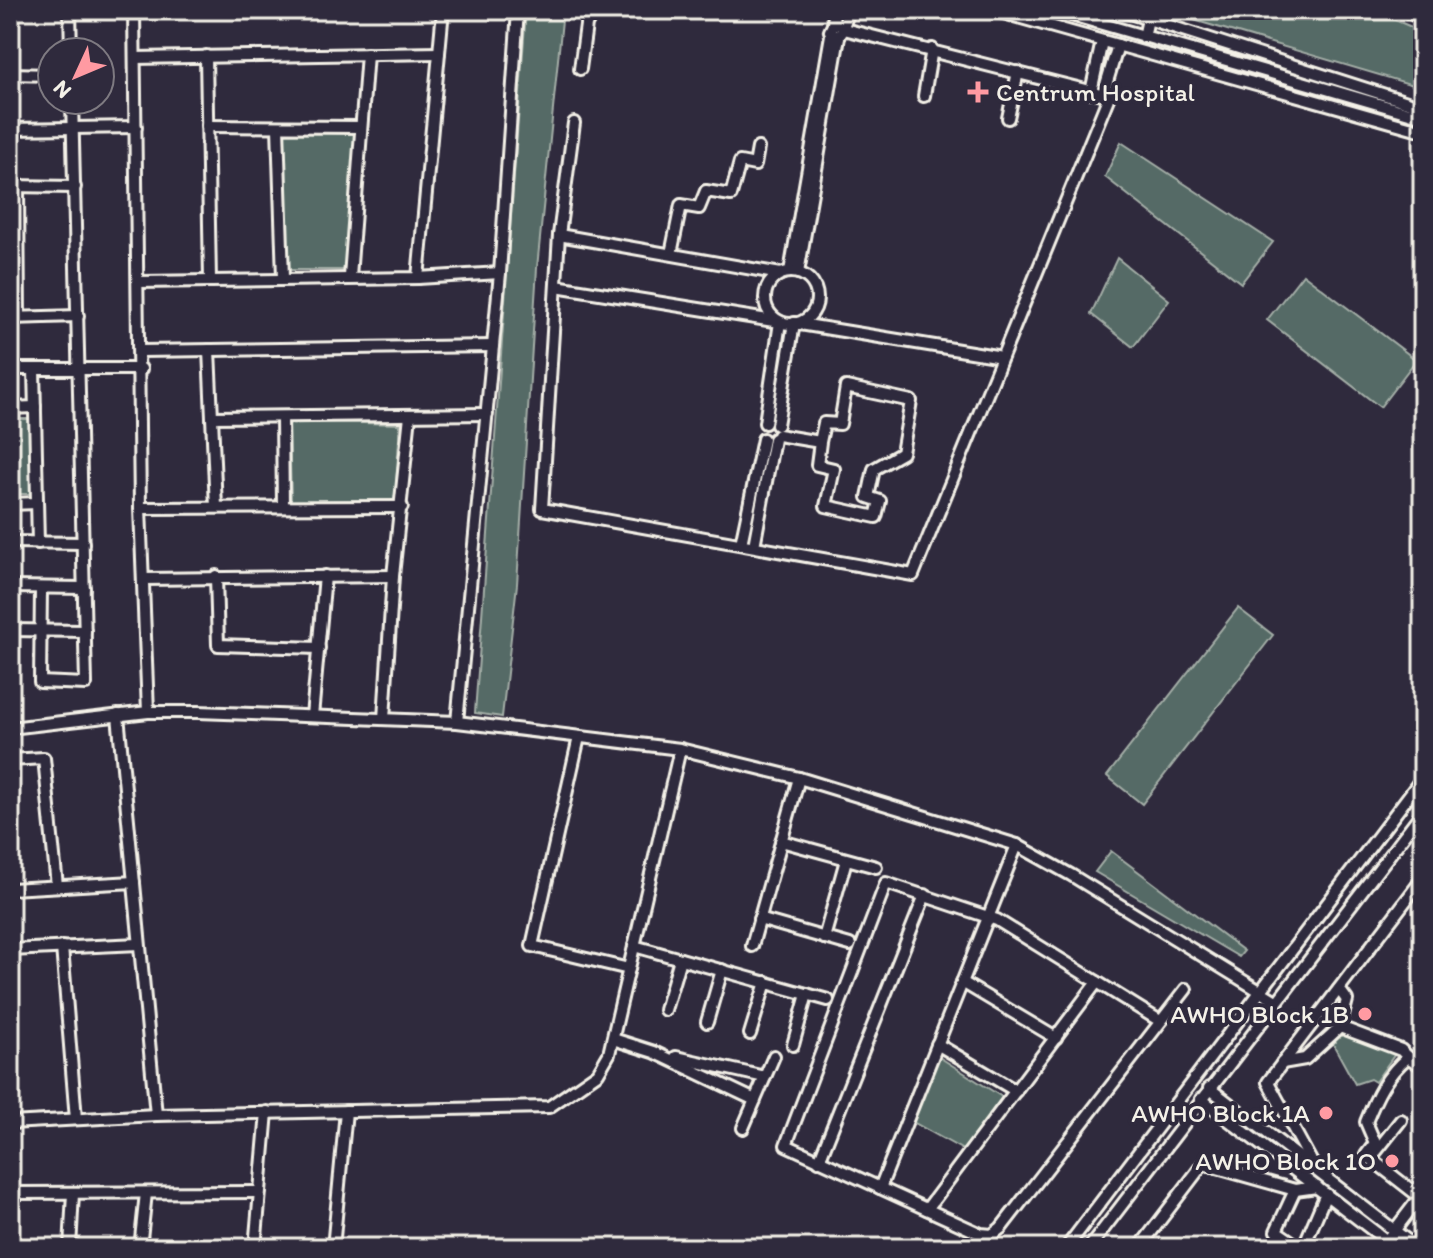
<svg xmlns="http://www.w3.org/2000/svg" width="1433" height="1258" viewBox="0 0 1433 1258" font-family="Itim,sans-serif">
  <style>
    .green { fill: #556b66; stroke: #a4aea7; stroke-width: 2 }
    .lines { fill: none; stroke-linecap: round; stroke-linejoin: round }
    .minor-casing { stroke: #f4f1e8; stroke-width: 16 }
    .minor { stroke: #2f2a3d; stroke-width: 10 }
    .poi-dot { fill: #ff9aa2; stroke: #2f2a3d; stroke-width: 3 }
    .labels { text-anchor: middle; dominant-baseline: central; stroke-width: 8; stroke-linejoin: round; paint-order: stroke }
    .poi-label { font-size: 26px; fill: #f4f1e8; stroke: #2f2a3d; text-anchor: end }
  </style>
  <rect width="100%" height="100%" fill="#2f2a3d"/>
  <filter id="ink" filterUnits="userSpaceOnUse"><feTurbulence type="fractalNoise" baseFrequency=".0125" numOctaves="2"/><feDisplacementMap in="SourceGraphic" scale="16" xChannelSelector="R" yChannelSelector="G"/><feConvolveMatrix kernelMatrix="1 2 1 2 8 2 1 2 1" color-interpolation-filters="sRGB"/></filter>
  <g filter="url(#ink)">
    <!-- green -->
    <g class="green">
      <polygon points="526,10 563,10 537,268 517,584 502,717 475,713"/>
      <polygon points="1160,10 1372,10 1423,32 1423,88"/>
      <polygon points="356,131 347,270 289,270 284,134"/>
      <polygon points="1121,142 1273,242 1241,283 1105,177"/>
      <polygon points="1117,258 1169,300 1133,347 1091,314"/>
      <polygon points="1303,274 1416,360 1380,407 1267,320"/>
      <polygon points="10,419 32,419 34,494 10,494"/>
      <polygon points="289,421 400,424 395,500 291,501"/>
      <polygon points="1238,608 1273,635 1142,804 1107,776"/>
      <polygon points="1111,851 1244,951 1239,957 1095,872"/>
      <polygon points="1343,1033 1395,1054 1375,1082 1370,1079 1355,1084 1333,1044"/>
      <polygon points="939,1057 1002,1097 965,1151 913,1122"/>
    </g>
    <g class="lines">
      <!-- minor casing -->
      <g class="minor-casing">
        <g id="minor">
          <polyline points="70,10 71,52"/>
          <polyline points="134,10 140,508 148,712"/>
          <polyline points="993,10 1423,131"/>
          <polyline points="1054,10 1423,117"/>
          <polyline points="1120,10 1423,107"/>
          <polyline points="1403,10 1423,19"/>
          <polyline points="833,25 834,10"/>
          <polyline points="843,27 849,10"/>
          <polyline points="1144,37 1150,10"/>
          <polyline points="206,56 210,280"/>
          <polyline points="135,58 439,53"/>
          <polyline points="580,69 586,25 594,10"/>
          <polyline points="10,74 52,75"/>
          <polyline points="11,74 12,10"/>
          <polyline points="1091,92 1102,41"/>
          <polyline points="1103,95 1118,45"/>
          <polyline points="924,96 932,49"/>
          <polyline points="1008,118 1018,72"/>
          <polyline points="574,123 559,235 542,509 913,575 1109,96 844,29 839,24 833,25 830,31 838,38 844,29"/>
          <polyline points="207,126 361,127"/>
          <polyline points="278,127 283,278"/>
          <polyline points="10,129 136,127"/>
          <polyline points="10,186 75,187"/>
          <polyline points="18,186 19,318"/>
          <polyline points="559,235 781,274"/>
          <polyline points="671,254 681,205 699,208 706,191 731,195 740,162 755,165 758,148"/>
          <polyline points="790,272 831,35"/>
          <circle cx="791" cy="298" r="26"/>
          <polyline points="798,273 839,37"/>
          <polyline points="350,277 367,54"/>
          <polyline points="418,278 443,10"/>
          <polyline points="139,282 418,278 500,273"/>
          <polyline points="556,286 780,322 765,423"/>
          <polyline points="10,318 78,316"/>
          <polyline points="209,350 216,507"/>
          <polyline points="141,351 493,346"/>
          <polyline points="10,369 141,369"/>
          <polyline points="34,369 38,543"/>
          <polyline points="10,408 35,407"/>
          <polyline points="212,417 487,414"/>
          <polyline points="282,417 283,507"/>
          <polyline points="777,425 794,323 1002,357"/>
          <polyline points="778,435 820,442 817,465 834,469 826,506 876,517 880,501 868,497 874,469 902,453 911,401 846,387 840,424 824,423 820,442"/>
          <polyline points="10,504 37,503"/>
          <polyline points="140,508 402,507"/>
          <polyline points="10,542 83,543"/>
          <polyline points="741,544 763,439"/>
          <polyline points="754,546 774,439"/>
          <polyline points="216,576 218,645 319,648"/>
          <polyline points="145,579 393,576"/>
          <polyline points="10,587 84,588"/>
          <polyline points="41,588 40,682 86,684 72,100"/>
          <polyline points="10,630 85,631"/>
          <polyline points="118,715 156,1115"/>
          <polyline points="312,716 325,576"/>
          <polyline points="384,719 393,576 410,415"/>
          <polyline points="457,722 500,273 518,10"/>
          <polyline points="10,728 148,712 198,712 457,722 680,749 799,778 1017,845 1071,875 1276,1001"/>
          <polyline points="579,737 532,946 629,969"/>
          <polyline points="10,760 44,758 57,886"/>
          <polyline points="781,841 876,867"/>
          <polyline points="10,889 134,882"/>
          <polyline points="759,919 850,945"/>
          <polyline points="824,938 846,860"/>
          <polyline points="634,946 828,1000"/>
          <polyline points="752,946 799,778"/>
          <polyline points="62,947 76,1119"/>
          <polyline points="10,950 139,944"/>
          <polyline points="962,982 1056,1038"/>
          <polyline points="1339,989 1347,1000 1340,1027 1401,1050 1408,1057"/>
          <polyline points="665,1010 680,959"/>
          <polyline points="1160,1021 997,920 886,883 786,1145 981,1234 992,1235 1001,1228 1186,989"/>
          <polyline points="707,1022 722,970"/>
          <polyline points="750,1034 766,982"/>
          <polyline points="613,1039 654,1052 755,1100"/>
          <polyline points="937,1044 1016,1091"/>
          <polyline points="793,1045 807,994"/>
          <polyline points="676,1057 765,1077"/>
          <polyline points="1282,1063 1305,1059 1340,1027"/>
          <polyline points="1209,1088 1417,1248"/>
          <polyline points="1201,1099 1396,1248"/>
          <polyline points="10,1123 156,1115 549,1107 598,1073 609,1054 680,749"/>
          <polyline points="743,1128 774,1056"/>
          <polyline points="1374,1154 1401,1120"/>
          <polyline points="819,1161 925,895"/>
          <polyline points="1316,1170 1268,1082 1423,878"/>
          <polyline points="880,1188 1017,845"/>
          <polyline points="1295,1190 1276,1231 1301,1248"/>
          <polyline points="10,1193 259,1192"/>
          <path d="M1420,1197L1366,1155L1375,1143L1366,1122C1376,1097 1386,1075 1408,1057L1423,1067"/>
          <polyline points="927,1209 1097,982"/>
          <polyline points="70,1248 73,1193"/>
          <polyline points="140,1248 146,1193"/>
          <polyline points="255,1248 267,1112"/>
          <polyline points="333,1248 346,1111"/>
          <polyline points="1066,1248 1423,777"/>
          <polyline points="1089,1248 1423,811"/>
          <polyline points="1139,1248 1203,1164 1295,1190 1317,1187"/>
          <polyline points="1303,1248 1326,1194"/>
          <polyline points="1381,1248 1423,1193"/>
        </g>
      </g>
      <!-- minor -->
      <use href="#minor" class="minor"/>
    </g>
  </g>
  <!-- markers -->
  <g class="poi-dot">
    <path d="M974 80h8v8h8v8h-8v8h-8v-8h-8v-8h8z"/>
    <circle cx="1365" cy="1014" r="8"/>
    <circle cx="1326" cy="1113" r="8"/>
    <circle cx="1392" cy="1161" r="8"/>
  </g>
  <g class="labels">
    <!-- poi labels -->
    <g class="poi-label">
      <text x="996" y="92" text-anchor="start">Centrum Hospital</text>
      <text x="1349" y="1014">AWHO Block 1B</text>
      <text x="1310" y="1113">AWHO Block 1A</text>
      <text x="1376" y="1161">AWHO Block 1O</text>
    </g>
  </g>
  <!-- margin -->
  <rect width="1433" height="1258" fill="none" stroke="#2f2a3d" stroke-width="40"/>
  <rect x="20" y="20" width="1393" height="1218" fill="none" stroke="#f4f1e8" stroke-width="3" filter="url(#ink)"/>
  <!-- north arrow -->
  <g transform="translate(76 76) rotate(226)"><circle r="38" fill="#2f2a3d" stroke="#7e7a81" stroke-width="2"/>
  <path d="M0-6L14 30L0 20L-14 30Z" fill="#ff9aa2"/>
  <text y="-12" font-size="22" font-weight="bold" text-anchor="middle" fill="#f4f1e8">N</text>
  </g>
</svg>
